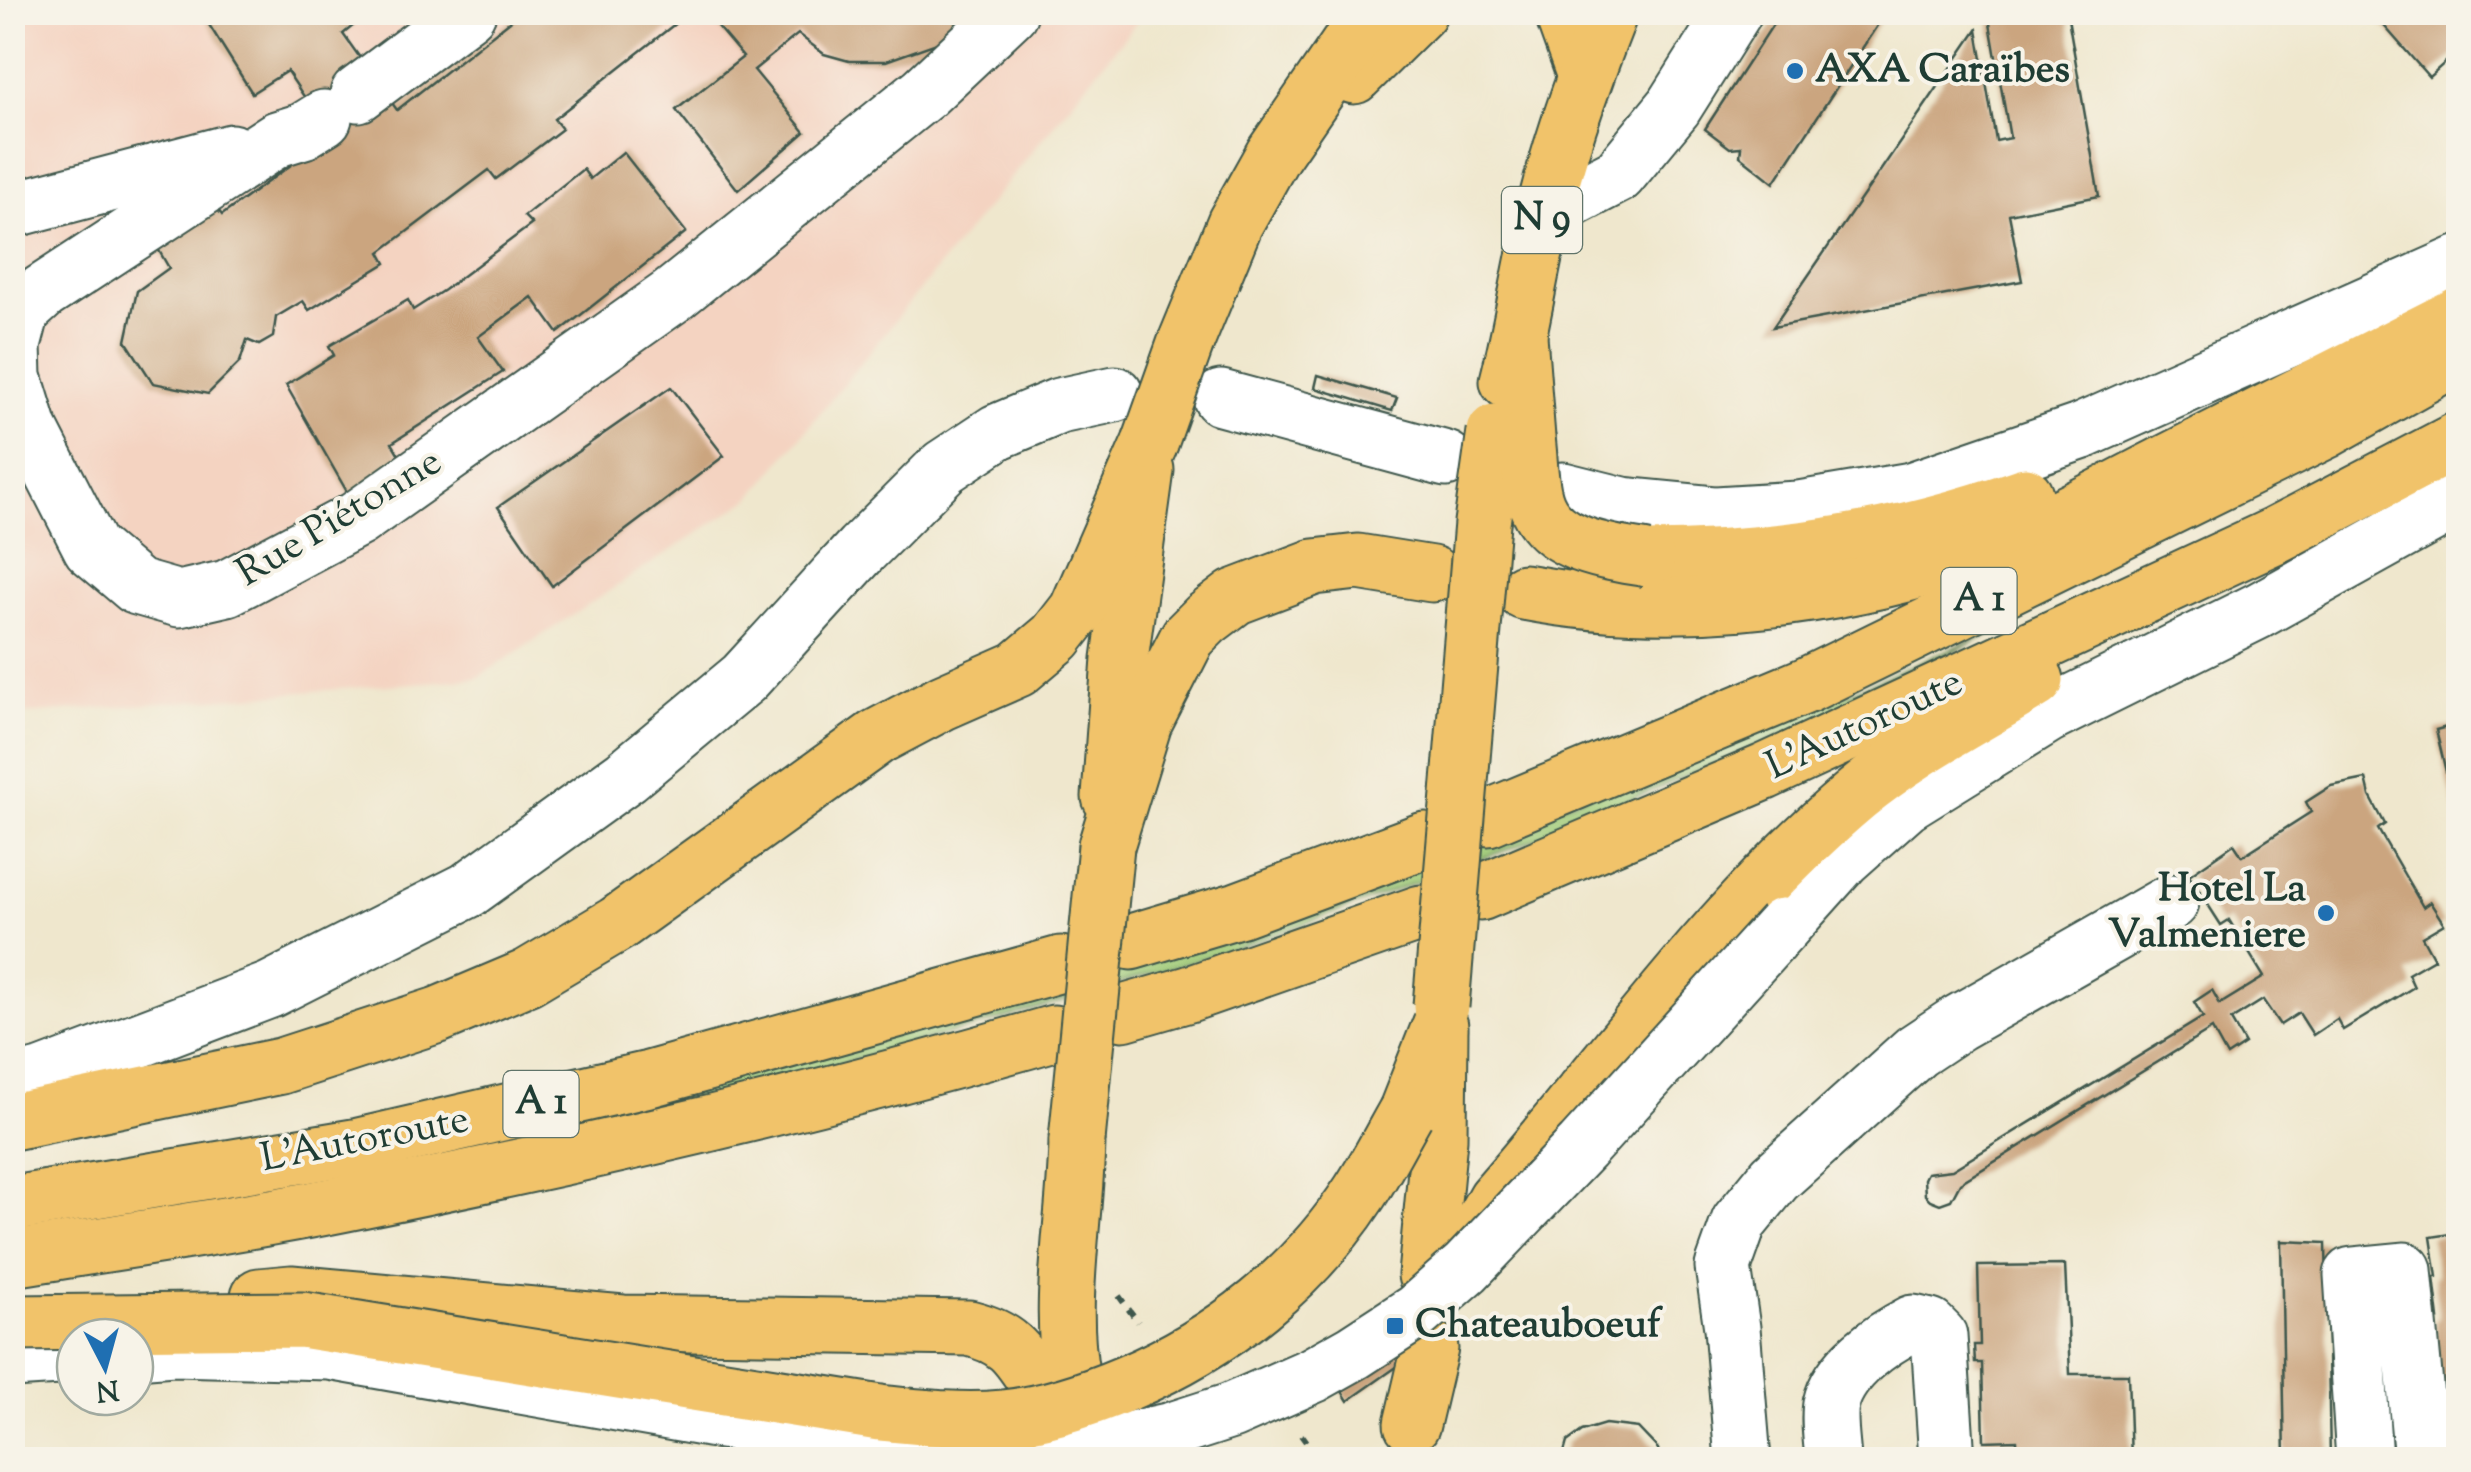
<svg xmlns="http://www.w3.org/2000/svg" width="2471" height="1472" viewBox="0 0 2471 1472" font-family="'Sorts Mill Goudy',serif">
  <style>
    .built { fill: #f4d3c1 }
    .green { fill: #a0cb78; stroke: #608456; stroke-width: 2.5 }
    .building { fill: #cba57f }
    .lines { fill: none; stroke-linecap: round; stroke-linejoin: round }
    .minor-casing { stroke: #3e564b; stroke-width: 59 }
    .major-casing { stroke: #3e564b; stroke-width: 59 }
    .highway-casing { stroke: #3e564b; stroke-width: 59 }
    .path { stroke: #3e564b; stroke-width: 6; stroke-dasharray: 8 8; stroke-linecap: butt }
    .minor { stroke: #fff; stroke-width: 55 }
    .major { stroke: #f1c36a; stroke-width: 55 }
    .highway { stroke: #f1c36a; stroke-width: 55 }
    .minor-bridge-casing { stroke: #3e564b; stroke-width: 59; stroke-linecap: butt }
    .major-bridge-casing { stroke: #3e564b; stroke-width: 59; stroke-linecap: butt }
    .highway-bridge-casing { stroke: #3e564b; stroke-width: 59; stroke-linecap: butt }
    .minor-bridge { stroke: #fff; stroke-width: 55 }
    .major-bridge { stroke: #f1c36a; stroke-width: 55 }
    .highway-bridge { stroke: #f1c36a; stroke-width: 55 }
    .poi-dot { fill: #1f6fb2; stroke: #f7f3e8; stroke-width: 4 }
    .labels { text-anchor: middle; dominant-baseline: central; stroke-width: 8; stroke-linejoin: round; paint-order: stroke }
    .shield { fill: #f7f3e8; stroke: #60746a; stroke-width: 2.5 }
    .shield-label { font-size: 38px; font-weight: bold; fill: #1f3d34 }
    .poi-label { font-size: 40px; font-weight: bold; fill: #1f3d34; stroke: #f7f3e8; text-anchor: start }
    .street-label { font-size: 40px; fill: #1f3d34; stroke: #f7f3e8 }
  </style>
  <rect width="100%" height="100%" fill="#f7f3e8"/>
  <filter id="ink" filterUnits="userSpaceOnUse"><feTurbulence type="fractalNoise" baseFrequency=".01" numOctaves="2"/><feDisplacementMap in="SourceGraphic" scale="20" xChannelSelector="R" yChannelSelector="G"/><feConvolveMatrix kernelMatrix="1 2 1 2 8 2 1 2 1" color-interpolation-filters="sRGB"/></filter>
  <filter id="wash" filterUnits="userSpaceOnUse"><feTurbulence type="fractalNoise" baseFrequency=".0048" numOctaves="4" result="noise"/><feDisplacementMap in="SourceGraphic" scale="40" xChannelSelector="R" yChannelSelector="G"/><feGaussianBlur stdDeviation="2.25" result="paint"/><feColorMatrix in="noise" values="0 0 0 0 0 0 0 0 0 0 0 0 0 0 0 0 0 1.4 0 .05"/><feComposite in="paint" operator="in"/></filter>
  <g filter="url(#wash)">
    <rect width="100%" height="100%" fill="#efe7cd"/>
    <!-- built -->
    <polygon class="built" points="13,13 1144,13 751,498 477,678 13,715"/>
    <!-- green -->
    <polygon class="green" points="2001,628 1779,737 1541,837 1234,949 1013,1016 674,1110 301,1183 1021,998 1158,957 1794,716"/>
    <g id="blocks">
      <!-- building -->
      <g class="building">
        <polygon points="201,12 370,12 343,34 397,110 514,18 510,12 690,12 554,119 562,129 496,179 489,170 380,252 386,263 309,310 303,301 276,317 273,337 259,345 247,340 240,362 208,394 153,383 126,341 137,291 169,268 157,247 213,204 222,215 331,136 332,92 311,107 287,71 252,93"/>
        <polygon points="705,12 978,12 937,43 886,61 849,61 824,54 798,34 754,70 805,132 738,190 676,110 743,57"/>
        <polygon points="1781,12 1886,12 1774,183 1740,156 1741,147 1730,148 1705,129"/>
        <polygon points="1988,12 2067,12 2099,196 2009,214 2022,281 1773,327 1977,30 1996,141 2010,138"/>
        <polygon points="2372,12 2458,12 2458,51 2429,77"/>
        <polygon points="623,152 686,232 558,333 532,297 478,337 503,372 392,443 404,463 350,497 286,385 334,355 329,346 408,300 413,310 444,290 532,224 524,216 583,169 590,179"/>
        <polygon points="1318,375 1397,398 1392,411 1315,388"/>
        <polygon points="671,387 724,456 552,586 498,507"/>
        <polygon points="2458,724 2458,818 2457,818 2436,730"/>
        <polygon points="2366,779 2370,796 2385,824 2378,829 2423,907 2430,902 2444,924 2422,937 2434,959 2408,974 2414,987 2343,1030 2337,1019 2313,1035 2299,1013 2280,1025 2263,1000 2231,1020 2245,1044 2227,1056 2212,1029 1960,1183 1951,1200 1940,1204 1930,1200 1925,1195 1924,1179 1927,1173 1952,1170 2203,1017 2194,1002 2212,990 2220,1004 2264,977 2229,920 2221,925 2189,875 2234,844 2242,856 2311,812 2306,802 2331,786"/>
        <polygon points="2458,1233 2458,1460 2443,1460 2435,1320 2439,1319 2434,1277 2437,1277 2431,1237"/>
        <polygon points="2281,1241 2326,1243 2330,1460 2285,1460"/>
        <polygon points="2065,1265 2070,1374 2128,1374 2131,1460 2018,1460 2017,1440 1984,1441 1982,1363 1975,1363 1974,1345 1980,1345 1978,1266"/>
        <polygon points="1408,1344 1415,1354 1348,1401 1342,1391"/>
        <polygon points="1605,1424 1638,1428 1658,1449 1661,1460 1562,1460 1567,1442 1582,1431"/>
      </g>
    </g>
  </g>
  <g filter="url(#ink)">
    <use href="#blocks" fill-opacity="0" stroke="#3e564b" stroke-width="2.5"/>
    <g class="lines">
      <!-- minor casing -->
      <g class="minor-casing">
        <g id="minor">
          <polyline points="358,94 468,12"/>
          <polyline points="324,118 303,131 277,139 43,292 22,311 13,346 14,377 30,429 91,548 137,587 179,599 227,588 357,519 672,296 924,93 1010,12"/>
          <polyline points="12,210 231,152"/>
          <polyline points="1543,214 1618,175 1674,107 1734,12"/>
          <polyline points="1221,398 1446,459"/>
          <polyline points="1563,490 1623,505 1716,514 1798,509 1911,490 2080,432 2458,264"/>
          <polyline points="1783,926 1843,859 1906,803 2048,715 2258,611 2458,500"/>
          <polyline points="12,1084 44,1076 270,990 468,890 626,776 744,678 862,549 944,467 997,432 1059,406 1115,394"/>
          <polyline points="12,1360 75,1356"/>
          <polyline points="1743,1460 1732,1328 1723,1267 1739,1222 1775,1178 1916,1051 1958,1023 2171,902"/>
          <path d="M1833,1460C1832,1442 1828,1421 1831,1404C1839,1368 1882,1339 1913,1323L1930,1327L1939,1336L1947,1460"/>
          <polyline points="2364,1460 2352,1275 2404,1270 2422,1460"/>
        </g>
      </g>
      <!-- major casing -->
      <g class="major-casing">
        <g id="major">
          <polyline points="1562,12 1585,76"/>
          <polyline points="1354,76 1419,12"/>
          <polyline points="1186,342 1235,223 1273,155 1371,12"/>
          <path d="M1508,381C1522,326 1530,271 1543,216C1559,147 1584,78 1610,12"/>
          <polyline points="1110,797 1120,659 1146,470"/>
          <polyline points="1426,1275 1439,1139 1440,1029"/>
          <path d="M1072,1378C1057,1303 1076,1217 1077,1140"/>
        </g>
      </g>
      <!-- highway casing -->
      <g class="highway-casing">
        <g id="highway">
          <polyline points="1519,336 1527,438"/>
          <path d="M1647,559C1781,558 1898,540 2025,495"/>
          <path d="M1524,592C1664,619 1817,603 1952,561C2027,538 2097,498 2166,463C2264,413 2361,364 2458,315"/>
          <polyline points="1488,818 1807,685 2325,431 2458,356"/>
          <polyline points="1106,846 1144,723 1188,637 1206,619 1235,597 1314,567 1358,562 1432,574"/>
          <polyline points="1480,893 1765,772 2276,535 2458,440"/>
          <polyline points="1131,942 1238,910 1425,840"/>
          <polyline points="1123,1013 1189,994 1421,913"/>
          <polyline points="1406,1112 1440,1026"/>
          <polyline points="12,1122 281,1066 438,1015 528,977 617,924 877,737 943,702 1018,669 1056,637 1077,610 1150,443"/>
          <polyline points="12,1204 359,1146 649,1079 1061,964"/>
          <path d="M1482,1222L1495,1199C1613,1064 1718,911 1856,795C1910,750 1976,717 2036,680"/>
          <path d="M12,1259C122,1241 232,1226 341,1204C581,1156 819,1101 1054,1033"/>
          <path d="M259,1296L291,1293L623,1323L969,1328C1009,1338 1017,1352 1039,1386"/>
          <polyline points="1412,1424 1430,1348"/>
        </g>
      </g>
      <!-- path -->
      <g class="path">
        <polyline points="1119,1296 1138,1322"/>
        <polyline points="1301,1435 1318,1458"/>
      </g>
      <!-- minor -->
      <use href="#minor" class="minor"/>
      <!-- major -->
      <use href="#major" class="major"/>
      <!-- highway -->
      <use href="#highway" class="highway"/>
      <!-- minor-bridge casing -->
      <g class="minor-bridge-casing">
        <polyline id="minor-bridge" points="135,1351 173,1348 329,1352 708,1419 958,1455 1027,1454 1105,1445 1172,1430 1231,1411 1313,1375 1354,1352 1417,1311 1466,1268 1582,1147 1783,926"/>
      </g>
      <!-- major-bridge casing -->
      <g class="major-bridge-casing">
        <g id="major-bridge">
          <polyline points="1150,443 1186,342"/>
          <polyline points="1441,1006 1482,523 1495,432"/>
          <polyline points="1077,1140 1106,846"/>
        </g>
      </g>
      <!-- highway-bridge casing -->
      <g class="highway-bridge-casing">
        <g id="highway-bridge">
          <path d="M1527,438C1530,458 1529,481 1535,500C1548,546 1608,552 1647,559"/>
          <path d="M12,1323L302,1320L880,1413C920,1417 962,1422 1002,1418C1046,1414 1087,1400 1127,1383C1222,1343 1304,1278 1360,1192C1377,1166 1391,1138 1406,1112"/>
        </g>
      </g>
      <!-- minor-bridge -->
      <use href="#minor-bridge" class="minor-bridge"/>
      <!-- major-bridge -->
      <use href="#major-bridge" class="major-bridge"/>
      <!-- highway-bridge -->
      <use href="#highway-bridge" class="highway-bridge"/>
    </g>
  </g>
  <!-- markers -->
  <g class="poi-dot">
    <circle cx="1795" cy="71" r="10"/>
    <circle cx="2326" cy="913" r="10"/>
    <rect x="1385" y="1316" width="20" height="20" rx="5"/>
  </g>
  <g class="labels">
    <!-- shield labels -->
    <g class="shield">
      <rect x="1502" y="187" width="80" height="66" rx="8"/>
      <rect x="1941.5" y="568" width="75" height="66" rx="8"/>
      <rect x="503.5" y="1071" width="75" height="66" rx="8"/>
    </g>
    <g class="shield-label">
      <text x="1542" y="220">N 9</text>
      <text x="1979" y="601">A 1</text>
      <text x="541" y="1104">A 1</text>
    </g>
    <!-- poi labels -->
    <g class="poi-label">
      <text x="1815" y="71">AXA Caraïbes</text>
      <text x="2306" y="890" text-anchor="end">Hotel La<tspan x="2306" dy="46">Valmeniere</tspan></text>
      <text x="1415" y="1326">Chateauboeuf</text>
    </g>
    <!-- street labels -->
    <g class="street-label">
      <text transform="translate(340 519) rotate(-31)">Rue Piétonne</text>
      <text transform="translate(1865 726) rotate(-25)">L'Autoroute</text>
      <text transform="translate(365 1141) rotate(-11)">L'Autoroute</text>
    </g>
  </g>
  <!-- margin -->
  <rect width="2471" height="1472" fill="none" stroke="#f7f3e8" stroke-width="50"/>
  <!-- north arrow -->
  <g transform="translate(105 1367) rotate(174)"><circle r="48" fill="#f7f3e8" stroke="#a1aaa0" stroke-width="2.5"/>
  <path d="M0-8L18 38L0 25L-18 38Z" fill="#1f6fb2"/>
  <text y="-15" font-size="28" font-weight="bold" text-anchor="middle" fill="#1f3d34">N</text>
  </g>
</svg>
